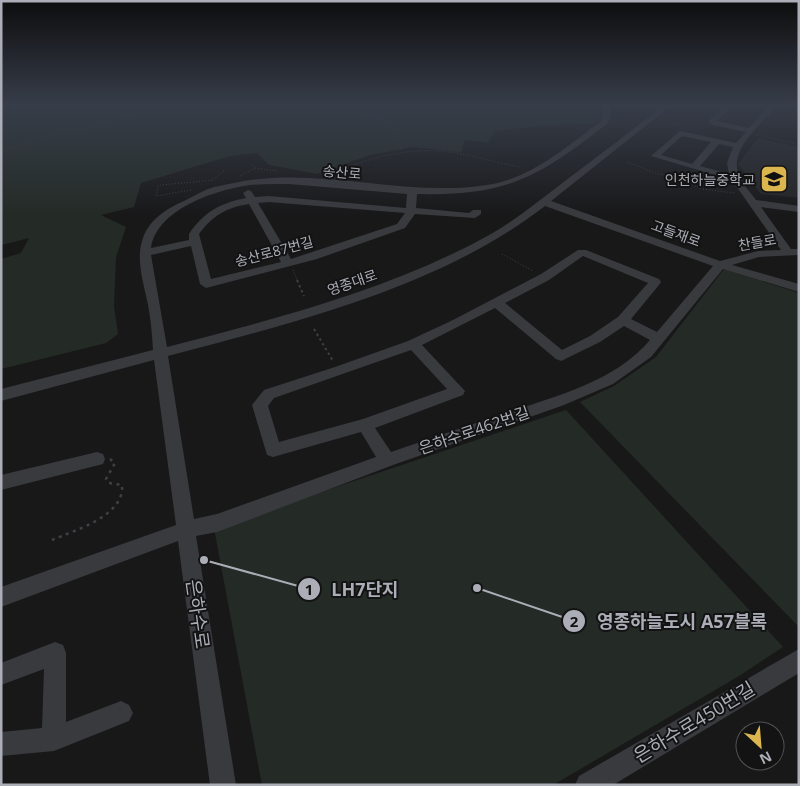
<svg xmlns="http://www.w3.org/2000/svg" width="800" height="786" viewBox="0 0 800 786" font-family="'Open Sans','Noto Sans KR',sans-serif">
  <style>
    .built { fill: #242426 }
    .green { fill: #242b26 }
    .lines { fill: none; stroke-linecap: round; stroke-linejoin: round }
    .path-far2 { stroke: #3f4045; stroke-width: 1; stroke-dasharray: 1 2; stroke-linecap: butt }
    .path-far1 { stroke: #3f4045; stroke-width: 2; stroke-dasharray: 2.5 3; stroke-linecap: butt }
    .path { stroke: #3f4045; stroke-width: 2.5; stroke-dasharray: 3 4.5; stroke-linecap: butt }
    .minor { fill: #393a3e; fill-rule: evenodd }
    .labels { text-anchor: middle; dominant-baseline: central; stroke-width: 4; stroke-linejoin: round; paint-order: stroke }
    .far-street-label { font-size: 14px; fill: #acaeb7; stroke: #131314 }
    .far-poi-label { font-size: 14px; fill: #acaeb7; stroke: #131314; text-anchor: end }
    .street-label { font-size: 16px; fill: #acaeb7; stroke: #131314 }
    .near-street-label { font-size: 19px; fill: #acaeb7; stroke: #131314 }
    .leader { fill: none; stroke: #acaeb7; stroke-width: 2 }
    .callout-dot { fill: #acaeb7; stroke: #131314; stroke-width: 2 }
    .mark-label { font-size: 15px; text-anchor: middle; font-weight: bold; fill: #111 }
    .callout-label { font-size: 18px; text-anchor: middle; font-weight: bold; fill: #acaeb7; stroke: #131314; stroke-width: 4; stroke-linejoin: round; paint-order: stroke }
  </style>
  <rect width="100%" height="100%" fill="#181819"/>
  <!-- built -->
  <polygon class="built" points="758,138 799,147 799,198 761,194 738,164"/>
  <!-- green -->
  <g class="green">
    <polygon points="1,105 598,105 602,113 594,124 545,125 494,131 488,143 465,140 461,152 412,147 370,155 317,174 269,165 257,153 230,156 141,183 134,207 101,215 126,227 116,257 114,306 118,334 106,343 1,369 1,259 21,253 29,238 1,245"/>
    <polygon points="724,269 799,293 799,627 580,402 614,386 656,357"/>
    <polygon points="566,410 783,647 739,676 553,785 262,785 214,528"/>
  </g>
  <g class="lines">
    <!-- path-far2 -->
    <g class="path-far2">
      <polyline points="326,105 388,120 403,152"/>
      <polyline points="748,105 745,108 758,109"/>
      <polyline points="749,105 759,108"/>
      <polyline points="673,123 680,125"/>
      <polyline points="757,135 799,145"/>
      <path d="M1,152C14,149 25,141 37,138C76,128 114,129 148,105"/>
      <polyline points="627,162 655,173 679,178 702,189 734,193"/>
      <polyline points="255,168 277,171"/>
      <path d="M331,172C367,160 402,148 441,151C468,153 494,163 521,167"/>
      <polyline points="240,176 255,168 251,163"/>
      <polyline points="211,181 225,170"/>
      <polyline points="191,190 156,196 158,186 161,185 214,180"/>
      <polyline points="502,254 533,271"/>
      <polyline points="293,270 298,282"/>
    </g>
    <!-- path-far1 -->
    <g class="path-far1">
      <polyline points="297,280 304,296"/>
      <polyline points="314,329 333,361"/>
    </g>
    <!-- path -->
    <path class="path" d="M52,540C75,530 125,516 122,485L109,483L106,479L115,463L110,459"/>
    <!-- minor -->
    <g class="minor">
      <path d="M601,105H609L611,117L607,124C537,178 507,196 417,194L416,208L469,213L473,210H481V214L475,218L415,214L405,228L317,259L206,288L200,284L191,246L151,255L167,347C278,318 390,290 491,234C517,219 541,199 565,181C598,156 631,131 664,105H672L551,201L720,261L758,251L781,250L732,180L651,156L680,131L736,143L746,132L709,124V120L725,105H733L717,121L749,128L770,105H777C762,125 726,150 740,178C744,186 751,193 756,200L799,206V212L761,207L791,249H799V255L759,257L732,265L799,284V292L723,269L651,357L613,384L564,405L393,465L217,532L196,536L236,785H210L178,541L1,607V587L176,525L154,360L1,401V389L153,350C152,335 151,320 148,305C144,284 135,259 143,238C150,219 166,209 184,201C192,197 199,193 208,189C216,186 225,185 234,183C317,165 402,198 487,185C530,179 568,146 601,121L603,117ZM682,136L711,142L692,164L661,155ZM719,144L733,147L727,163L729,174L700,166ZM289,184L407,194L406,208L269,196L255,197L251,191L248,190L243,193L246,198C220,203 204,212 189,234V240L151,248C157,209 215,190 250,185C263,184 276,184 289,184ZM269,202L405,213L397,224L291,259L258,203ZM249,204L281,262L211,279L199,234C212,216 227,207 249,204ZM545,206L713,266L657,332L631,319L659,285L661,282L659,279L586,250H578L541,274L451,321L408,341L335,367L264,390L252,405L267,455L273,457L361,432L376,457L217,514L194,519L168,356C295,322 439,288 545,206ZM583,256L648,283L618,317L590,336L562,350L505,303L549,280ZM495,308L556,359L561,361L600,342L624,326L650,340C615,382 553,397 503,414C465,427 428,439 391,452L375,428L463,395L465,391L422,345ZM411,350L447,389L363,419L279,442L268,406L274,398Z"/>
      <polygon points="97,452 103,454 105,459 103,464 1,490 1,475"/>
      <polygon points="55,642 63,645 66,653 66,722 121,701 129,705 133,713 129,721 54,751 1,756 1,732 42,728 44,669 1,685 1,663"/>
      <polygon points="799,649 799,673 613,785 575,785 579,776"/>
    </g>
  </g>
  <!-- sky -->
  <linearGradient id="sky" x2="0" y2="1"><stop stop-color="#0d0d0e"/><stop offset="0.49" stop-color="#373d49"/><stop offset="1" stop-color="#373d49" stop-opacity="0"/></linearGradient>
  <rect width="800" height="215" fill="url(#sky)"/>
  <!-- icons -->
  <defs>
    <g id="school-square" transform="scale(1.4375)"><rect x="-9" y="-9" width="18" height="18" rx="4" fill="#dbb64e" stroke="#131314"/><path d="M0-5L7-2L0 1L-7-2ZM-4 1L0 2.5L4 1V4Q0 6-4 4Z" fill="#111"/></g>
  </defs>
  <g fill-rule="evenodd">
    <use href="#school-square" x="774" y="179"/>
  </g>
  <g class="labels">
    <!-- far-street labels -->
    <g class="far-street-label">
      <text transform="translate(342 172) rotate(5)">송산로</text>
      <text transform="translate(676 233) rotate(20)">고들재로</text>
      <text transform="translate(757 242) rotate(-10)">찬들로</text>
      <text transform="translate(274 251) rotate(-15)">송산로87번길</text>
      <text transform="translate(352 282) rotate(-19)">영종대로</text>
    </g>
    <!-- far-poi labels -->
    <g class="far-poi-label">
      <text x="755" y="179">인천하늘중학교</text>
    </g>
    <!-- street labels -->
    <g class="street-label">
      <text transform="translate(474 430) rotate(-19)">은하수로462번길</text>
    </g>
    <!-- near-street labels -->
    <g class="near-street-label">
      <text transform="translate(198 614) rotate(82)">은하수로</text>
      <text transform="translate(694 722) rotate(-31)">은하수로450번길</text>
    </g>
  </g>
  <!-- callouts -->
  <path class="leader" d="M204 560L309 589M477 588L574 621"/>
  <g class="callout-dot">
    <circle cx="204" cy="560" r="5"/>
    <circle cx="477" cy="588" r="5"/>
    <circle cx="309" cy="589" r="12"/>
    <circle cx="574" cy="621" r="12"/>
  </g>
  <g class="mark-label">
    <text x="309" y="595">1</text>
    <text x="574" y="627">2</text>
  </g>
  <g class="callout-label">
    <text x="365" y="596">LH7단지</text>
    <text x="682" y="628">영종하늘도시 A57블록</text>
  </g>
  <!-- border -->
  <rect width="800" height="786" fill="none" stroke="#acaeb7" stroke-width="5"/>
  <!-- north arrow -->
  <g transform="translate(760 746) rotate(154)"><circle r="24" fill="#131314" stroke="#505155"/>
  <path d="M0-4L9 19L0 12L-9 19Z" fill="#dbb64e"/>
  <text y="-8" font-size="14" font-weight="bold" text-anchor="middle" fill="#acaeb7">N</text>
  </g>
</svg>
